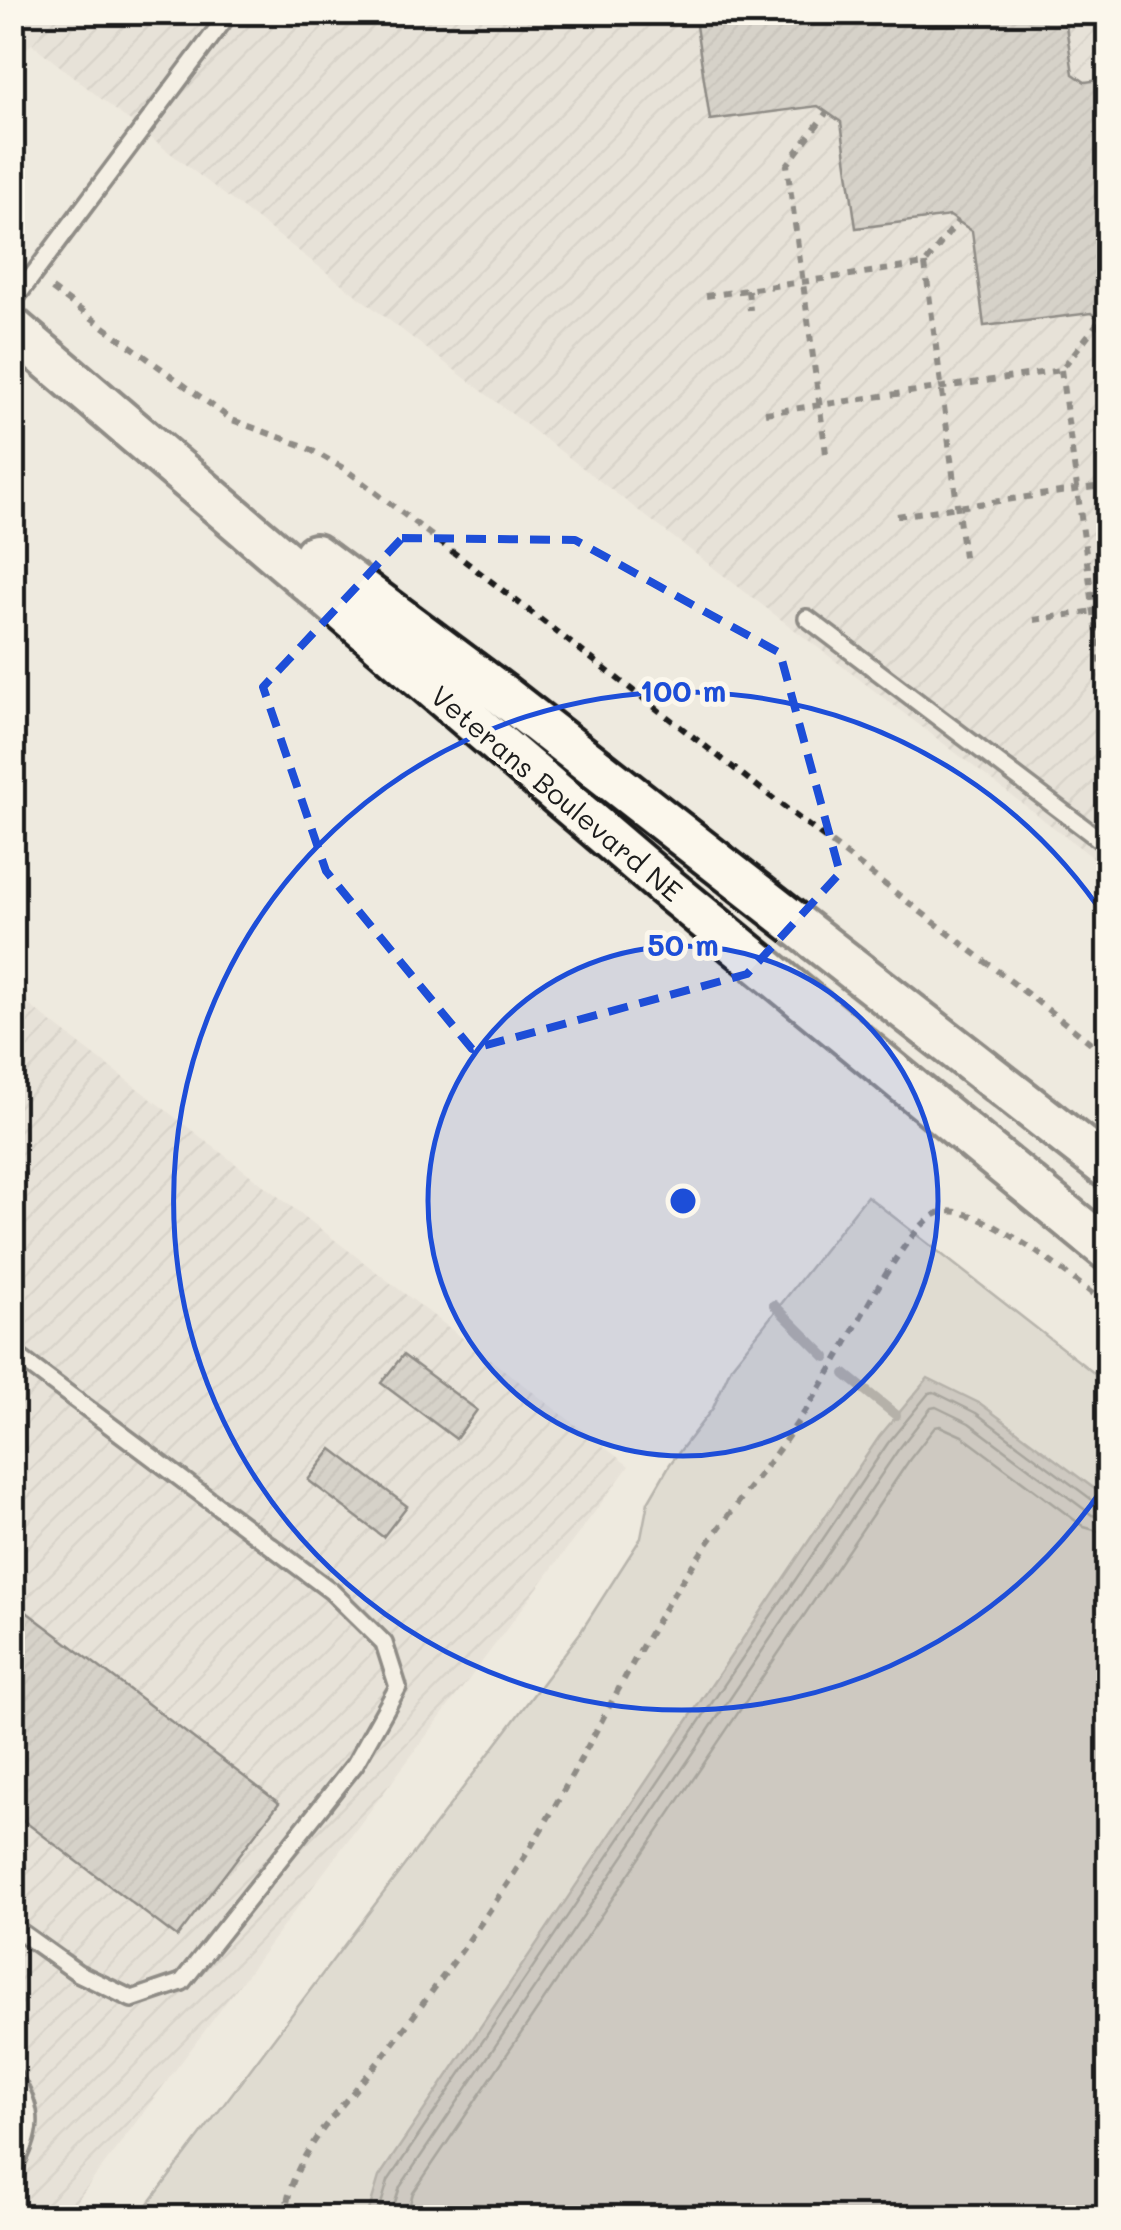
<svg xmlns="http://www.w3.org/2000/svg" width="1121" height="2230" viewBox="0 0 1121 2230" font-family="Mali,sans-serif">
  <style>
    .built { fill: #dedad1 }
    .industrial { fill: url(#industrial-furrows) }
    .park { fill: #ceccc2; stroke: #75746f; stroke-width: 2.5 }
    .water { fill: #a6a39d; stroke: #6f6d69; stroke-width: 2.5 }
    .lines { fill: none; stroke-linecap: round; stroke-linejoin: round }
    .shore { stroke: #535250; stroke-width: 2.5 }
    .stream { stroke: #6f6d69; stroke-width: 10 }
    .building { fill: url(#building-hatch); stroke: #1c1c1c; stroke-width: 2.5 }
    .lane-casing { stroke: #1c1c1c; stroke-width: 22 }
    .secondary-casing { stroke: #1c1c1c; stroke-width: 48 }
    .path { stroke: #1c1c1c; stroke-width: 6; stroke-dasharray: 8 8; stroke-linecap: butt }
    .lane { stroke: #fbf7ec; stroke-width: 15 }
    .secondary { stroke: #fbf7ec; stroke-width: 40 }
    .marked { fill: none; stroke: #1d4ed8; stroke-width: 8; stroke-dasharray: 20 12; stroke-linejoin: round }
    .ring { fill: none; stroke: #1d4ed8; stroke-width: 5 }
    .labels { text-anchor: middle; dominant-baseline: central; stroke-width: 10; stroke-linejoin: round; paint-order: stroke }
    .street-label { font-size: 28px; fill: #1c1c1c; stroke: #fbf7ec }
    .centre { fill: #1d4ed8; stroke: #fbf7ec; stroke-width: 5 }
    .ring-label { font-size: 30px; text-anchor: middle; font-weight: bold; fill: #1d4ed8; stroke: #fbf7ec; stroke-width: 10; stroke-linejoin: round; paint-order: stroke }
  </style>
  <defs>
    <pattern id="industrial-furrows" width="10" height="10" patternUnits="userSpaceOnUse" patternTransform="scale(2.5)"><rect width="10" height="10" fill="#dedad1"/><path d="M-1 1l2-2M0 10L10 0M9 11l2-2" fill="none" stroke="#bebab3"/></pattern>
    <pattern id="building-hatch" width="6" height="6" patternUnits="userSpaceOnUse" patternTransform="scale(2.5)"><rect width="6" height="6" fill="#b9b6af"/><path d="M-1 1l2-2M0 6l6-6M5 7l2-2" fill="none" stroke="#9e9c96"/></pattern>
  </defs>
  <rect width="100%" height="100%" fill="#eeeadf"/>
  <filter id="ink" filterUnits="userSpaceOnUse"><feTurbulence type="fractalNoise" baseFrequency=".01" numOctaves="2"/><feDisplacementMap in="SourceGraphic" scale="20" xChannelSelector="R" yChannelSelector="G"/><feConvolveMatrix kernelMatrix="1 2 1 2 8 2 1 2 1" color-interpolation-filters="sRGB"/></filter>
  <g filter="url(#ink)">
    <!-- built -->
    <polygon class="built" points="13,13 56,13 32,44 13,59"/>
    <!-- industrial -->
    <g class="industrial">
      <polygon points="56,12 1108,13 1108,869 161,146 32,44"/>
      <polygon points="12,992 629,1466 64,2218 12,2217"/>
    </g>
    <!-- park -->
    <polygon class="park" points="867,1196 1108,1384 1108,2217 138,2218 580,1633 641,1538 648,1502 670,1464 713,1408 731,1367"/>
    <!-- water -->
    <polygon class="water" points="928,1378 981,1404 1108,1499 1108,2217 367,2217 379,2177 879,1437"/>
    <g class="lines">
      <!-- shore -->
      <g class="shore">
        <polyline points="377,2218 388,2181 888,1443 929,1393 934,1392 976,1413 1099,1505 1108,1506"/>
        <polyline points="390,2218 400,2187 898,1450 931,1408 936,1407 969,1423 1092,1515 1108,1519"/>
        <polyline points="406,2218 413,2193 910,1459 935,1427 940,1426 962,1436 1084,1527 1108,1534"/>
      </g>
      <!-- stream -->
      <g class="stream">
        <polyline points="774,1305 826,1357"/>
        <polyline points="845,1374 896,1415"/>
      </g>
    </g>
    <!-- building -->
    <g class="building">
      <polygon points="694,12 1064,12 1073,74 1085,82 1108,79 1108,326 1091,313 984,326 972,231 950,216 856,228 841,122 818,106 710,120"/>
      <polygon points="403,1355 477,1410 456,1439 381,1383"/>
      <polygon points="332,1449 407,1506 383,1537 308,1480"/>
      <polygon points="12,1601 279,1803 177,1937 12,1812"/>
    </g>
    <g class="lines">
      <!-- lane casing -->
      <g class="lane-casing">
        <g id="lane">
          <polyline points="12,303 230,12"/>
          <polyline points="807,618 1108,846"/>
          <polyline points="12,1352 331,1591 384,1643 398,1687 355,1764 182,1982 132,1999 78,1973 12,1926"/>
          <path d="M12,2075C36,2114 33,2131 12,2171"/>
        </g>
      </g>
      <!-- secondary casing -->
      <g class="secondary-casing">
        <g id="secondary">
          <polyline points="12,328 665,886 1108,1250"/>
          <polyline points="315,555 500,693 1108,1168"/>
        </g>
      </g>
      <!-- path -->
      <g class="path">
        <polyline points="925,264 965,564"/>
        <polyline points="52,289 232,420 304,446 345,469 1108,1056"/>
        <polyline points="748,290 750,310"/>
        <polyline points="706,296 925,264 958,221"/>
        <polyline points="1061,370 1101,664"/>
        <polyline points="765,413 1061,370 1100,320"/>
        <polyline points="826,453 787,165 827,112"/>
        <polyline points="897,516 1108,485"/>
        <polyline points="1034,620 1108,609"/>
        <path d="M285,2218C290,2149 352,2099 390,2047C449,1970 508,1889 556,1804C597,1732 633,1657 678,1587C708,1540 743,1497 776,1453C798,1423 819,1391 838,1358C856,1327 909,1221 941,1212C981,1202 1076,1281 1108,1306"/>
      </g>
      <!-- lane -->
      <use href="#lane" class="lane"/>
      <!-- secondary -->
      <use href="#secondary" class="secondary"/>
    </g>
  </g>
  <!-- marked area -->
  <path d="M0 0H1121V2230H0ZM402,538L575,540L780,653L840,873L747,974L472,1049L326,871L263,687Z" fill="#eeeadf" fill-opacity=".55" fill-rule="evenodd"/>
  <path class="marked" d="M402,538L575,540L780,653L840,873L747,974L472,1049L326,871L263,687Z"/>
  <!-- distance rings -->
  <circle cx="683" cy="1201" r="255" fill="#1d4ed8" fill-opacity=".12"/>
  <g class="ring">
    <circle cx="683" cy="1201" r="255"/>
    <path d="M1107 1482A509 509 0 1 1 1107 920"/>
  </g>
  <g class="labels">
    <!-- street labels -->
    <g class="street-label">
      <text transform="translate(557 793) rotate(40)">Veterans Boulevard NE</text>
    </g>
  </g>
  <circle cx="683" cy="1201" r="15" class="centre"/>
  <g class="ring-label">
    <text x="683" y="702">100 m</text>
    <text x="683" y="956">50 m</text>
  </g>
  <!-- margin -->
  <rect width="1121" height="2230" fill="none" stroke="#fbf7ec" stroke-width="50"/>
  <rect x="25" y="25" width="1071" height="2180" fill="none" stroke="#1c1c1c" stroke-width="4" filter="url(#ink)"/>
</svg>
